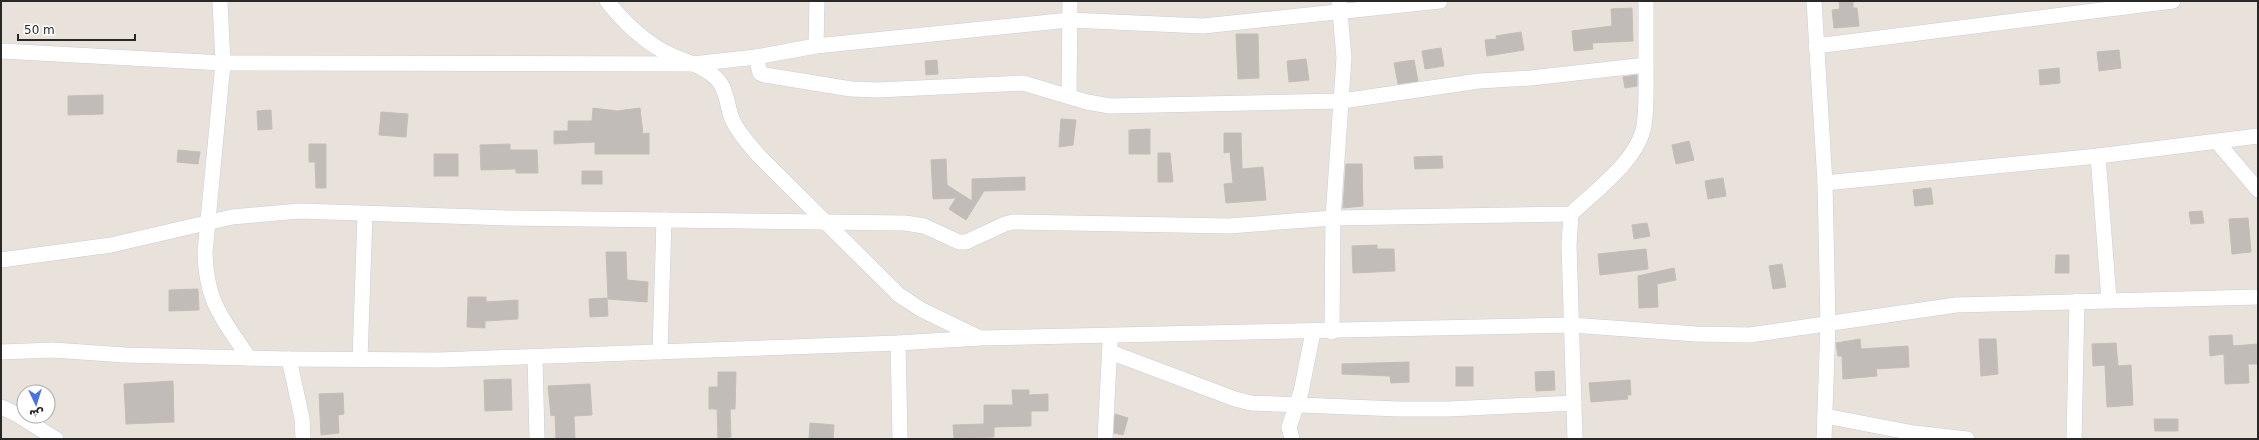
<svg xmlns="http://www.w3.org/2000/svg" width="2259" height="440" viewBox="0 0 2259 440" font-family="'DejaVu Sans',Vazirmatn,sans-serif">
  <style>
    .building { fill: #c1bcb7; stroke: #c4beb5 }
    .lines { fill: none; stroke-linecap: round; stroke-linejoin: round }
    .minor-casing { stroke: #c9cdd8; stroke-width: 16 }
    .minor { stroke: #fff; stroke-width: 15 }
  </style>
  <rect width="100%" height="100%" fill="#e9e2db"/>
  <!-- building -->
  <g class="building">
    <polygon points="1839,1 1853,1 1853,8 1857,8 1859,26 1834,28 1832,10 1840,9"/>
    <polygon points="1632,8 1633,41 1592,43 1593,49 1574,51 1572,31 1612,26 1611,9"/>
    <polygon points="1521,32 1524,50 1487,56 1485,40 1497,39 1496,36"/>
    <polygon points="1236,34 1258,34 1259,78 1238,79"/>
    <polygon points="1441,48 1444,66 1425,69 1422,51"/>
    <polygon points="2119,50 2121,68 2099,71 2097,52"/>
    <polygon points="1306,59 1309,80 1289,82 1287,61"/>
    <polygon points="937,60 938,74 926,75 925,61"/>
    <polygon points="1414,60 1418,81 1398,84 1394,63"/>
    <polygon points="2059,68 2060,83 2040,85 2039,70"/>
    <polygon points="1637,75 1637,86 1625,88 1623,77"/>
    <polygon points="103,95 103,114 68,115 68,96"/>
    <polygon points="593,108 617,111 640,108 643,134 649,133 649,154 595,154 595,142 554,144 554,131 568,131 568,121 592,121"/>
    <polygon points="271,110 272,129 258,130 257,111"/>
    <polygon points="381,112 408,114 406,137 379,135"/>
    <polygon points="1061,119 1076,120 1073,145 1059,147"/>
    <polygon points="1150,129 1150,154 1129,154 1129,130"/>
    <polygon points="1224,133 1241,133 1242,169 1263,167 1266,200 1226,203 1224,184 1233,183 1230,152 1224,153"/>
    <polygon points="1689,141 1694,160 1676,164 1672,145"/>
    <polygon points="309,144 326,144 326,188 316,188 315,162 309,162"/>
    <polygon points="510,144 510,150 537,150 538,173 516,173 516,169 481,170 480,145"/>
    <polygon points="178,150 200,152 198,164 177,162"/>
    <polygon points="1158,153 1170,153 1173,182 1158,182"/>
    <rect x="434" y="154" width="24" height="22"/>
    <polygon points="1442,156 1443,168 1415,169 1414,157"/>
    <polygon points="946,159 947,185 972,201 972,179 1025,177 1025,190 984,191 966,220 949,209 956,198 933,199 931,160"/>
    <polygon points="1346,164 1362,164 1363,206 1343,208"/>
    <rect x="582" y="171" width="20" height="13"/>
    <polygon points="1723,178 1726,196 1708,199 1705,181"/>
    <polygon points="1931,188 1933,204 1915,206 1913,190"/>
    <polygon points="2202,211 2204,223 2191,224 2189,212"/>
    <polygon points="2248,218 2251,252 2232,254 2229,219"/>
    <polygon points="1647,223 1650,236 1634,239 1632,225"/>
    <polygon points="1377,245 1377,249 1394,249 1395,271 1353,273 1352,246"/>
    <polygon points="1646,249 1648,269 1600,275 1598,254"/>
    <polygon points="606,252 626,252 627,280 648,282 647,302 608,299"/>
    <polygon points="2056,255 2069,255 2069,273 2055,273"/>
    <polygon points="1782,264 1786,287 1773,289 1769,266"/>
    <polygon points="1674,268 1676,280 1657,284 1658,307 1639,308 1638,276"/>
    <polygon points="198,289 199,310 169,311 169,290"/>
    <polygon points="468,297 486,297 486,302 518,300 518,319 485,321 485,328 467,327"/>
    <polygon points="607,298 608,316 590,317 589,299"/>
    <polygon points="2232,335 2233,346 2258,344 2258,364 2248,364 2249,383 2225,384 2224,354 2210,356 2209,336"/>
    <polygon points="1860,339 1861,349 1908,346 1909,367 1876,369 1877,376 1843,379 1842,356 1838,356 1836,343"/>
    <polygon points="1979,339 1996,339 1998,374 1981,376"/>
    <polygon points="2116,343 2118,366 2131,365 2133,405 2107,407 2105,365 2093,366 2092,344"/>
    <polygon points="1409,362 1409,382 1391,383 1390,376 1342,374 1342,364"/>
    <rect x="1456" y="367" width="17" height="19"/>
    <polygon points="1554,371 1555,390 1536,391 1535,372"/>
    <polygon points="718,372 736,372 735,409 730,409 731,437 718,438 717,409 709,409 709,387 718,387"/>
    <polygon points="511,379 512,410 485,411 484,380"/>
    <polygon points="1630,380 1631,395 1627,395 1628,399 1591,402 1589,383"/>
    <polygon points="173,381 174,422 126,424 124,384"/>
    <polygon points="590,384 592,415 574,416 575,439 556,439 555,415 551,416 548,386"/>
    <polygon points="1012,390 1029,390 1029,395 1048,394 1048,411 1031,411 1031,426 994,427 994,437 954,438 953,425 984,424 984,405 1013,405"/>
    <polygon points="343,393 344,414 338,415 339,433 321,435 319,394"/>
    <polygon points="1115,414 1128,418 1123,435 1114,433"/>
    <polygon points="2154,419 2178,419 2178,431 2155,431"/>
    <polygon points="810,423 834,425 833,439 809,439"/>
  </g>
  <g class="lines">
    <!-- minor casing -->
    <g class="minor-casing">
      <g id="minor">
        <path d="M220,1L223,63L205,252C206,302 222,318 249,358"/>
        <path d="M607,1C623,21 641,39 663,51C681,61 702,64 717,79C727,89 727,106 732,119C738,133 749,144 759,156L899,295L922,310L978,337"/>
        <polyline points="1814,1 1825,183 1828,323 1824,439"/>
        <polyline points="816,46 817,1"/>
        <polyline points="1816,46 2173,1"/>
        <polyline points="1,51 223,63 693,64 756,57 816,46 1069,20 1203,26 1440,1"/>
        <polyline points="756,57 760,73 765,75 851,89 878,90 1023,83 1087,102 1110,106 1342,101 1479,81 1531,78 1646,65 1646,1"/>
        <polyline points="1069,96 1070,1"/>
        <polyline points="2218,143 2258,190"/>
        <polyline points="2098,156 2109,300"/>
        <polyline points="1825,183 2098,156 2258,136"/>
        <polyline points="1571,214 1569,245 1575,439"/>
        <path d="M1,260L111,245L232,217L300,211L508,218L905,223L924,226L959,242H966L1005,224L1013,222L1229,226L1333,218L1571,214C1595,191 1638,160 1644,126C1647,107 1646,85 1646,65"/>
        <polyline points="1332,332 1333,218 1344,58 1339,1"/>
        <polyline points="898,343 900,439"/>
        <polyline points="1,352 53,350 125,355 289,359 439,360 898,343 980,338 1571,325 1696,334 1750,335 1956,305 2258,297"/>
        <polyline points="660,352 664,220"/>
        <polyline points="1110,352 1235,399 1251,403 1398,409 1449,409 1574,403"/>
        <polyline points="535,357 537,439"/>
        <polyline points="289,359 302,418 303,439"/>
        <polyline points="360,359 365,214"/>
        <polyline points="1,407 16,414 56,439"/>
        <polyline points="1825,416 1914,433 1967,439"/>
        <polyline points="1105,439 1110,343"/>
        <polyline points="1292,439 1289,427 1301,392 1313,332"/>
        <polyline points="2074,439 2077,301"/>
      </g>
    </g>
    <!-- minor -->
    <use href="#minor" class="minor"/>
  </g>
  <!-- border -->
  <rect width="2259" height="440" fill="none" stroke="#282828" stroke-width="4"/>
  <!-- north arrow -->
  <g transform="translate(36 404) rotate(176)"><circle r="19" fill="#ffffff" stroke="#a9a9a9"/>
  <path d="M0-3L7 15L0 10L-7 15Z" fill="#4b71e6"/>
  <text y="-6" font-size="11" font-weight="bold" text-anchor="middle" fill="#282828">ش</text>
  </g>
  <!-- scale -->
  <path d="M18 34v6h117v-6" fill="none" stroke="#282828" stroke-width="2"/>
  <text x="24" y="34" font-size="12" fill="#282828" stroke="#ffffff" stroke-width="3" paint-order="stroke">50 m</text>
</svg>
